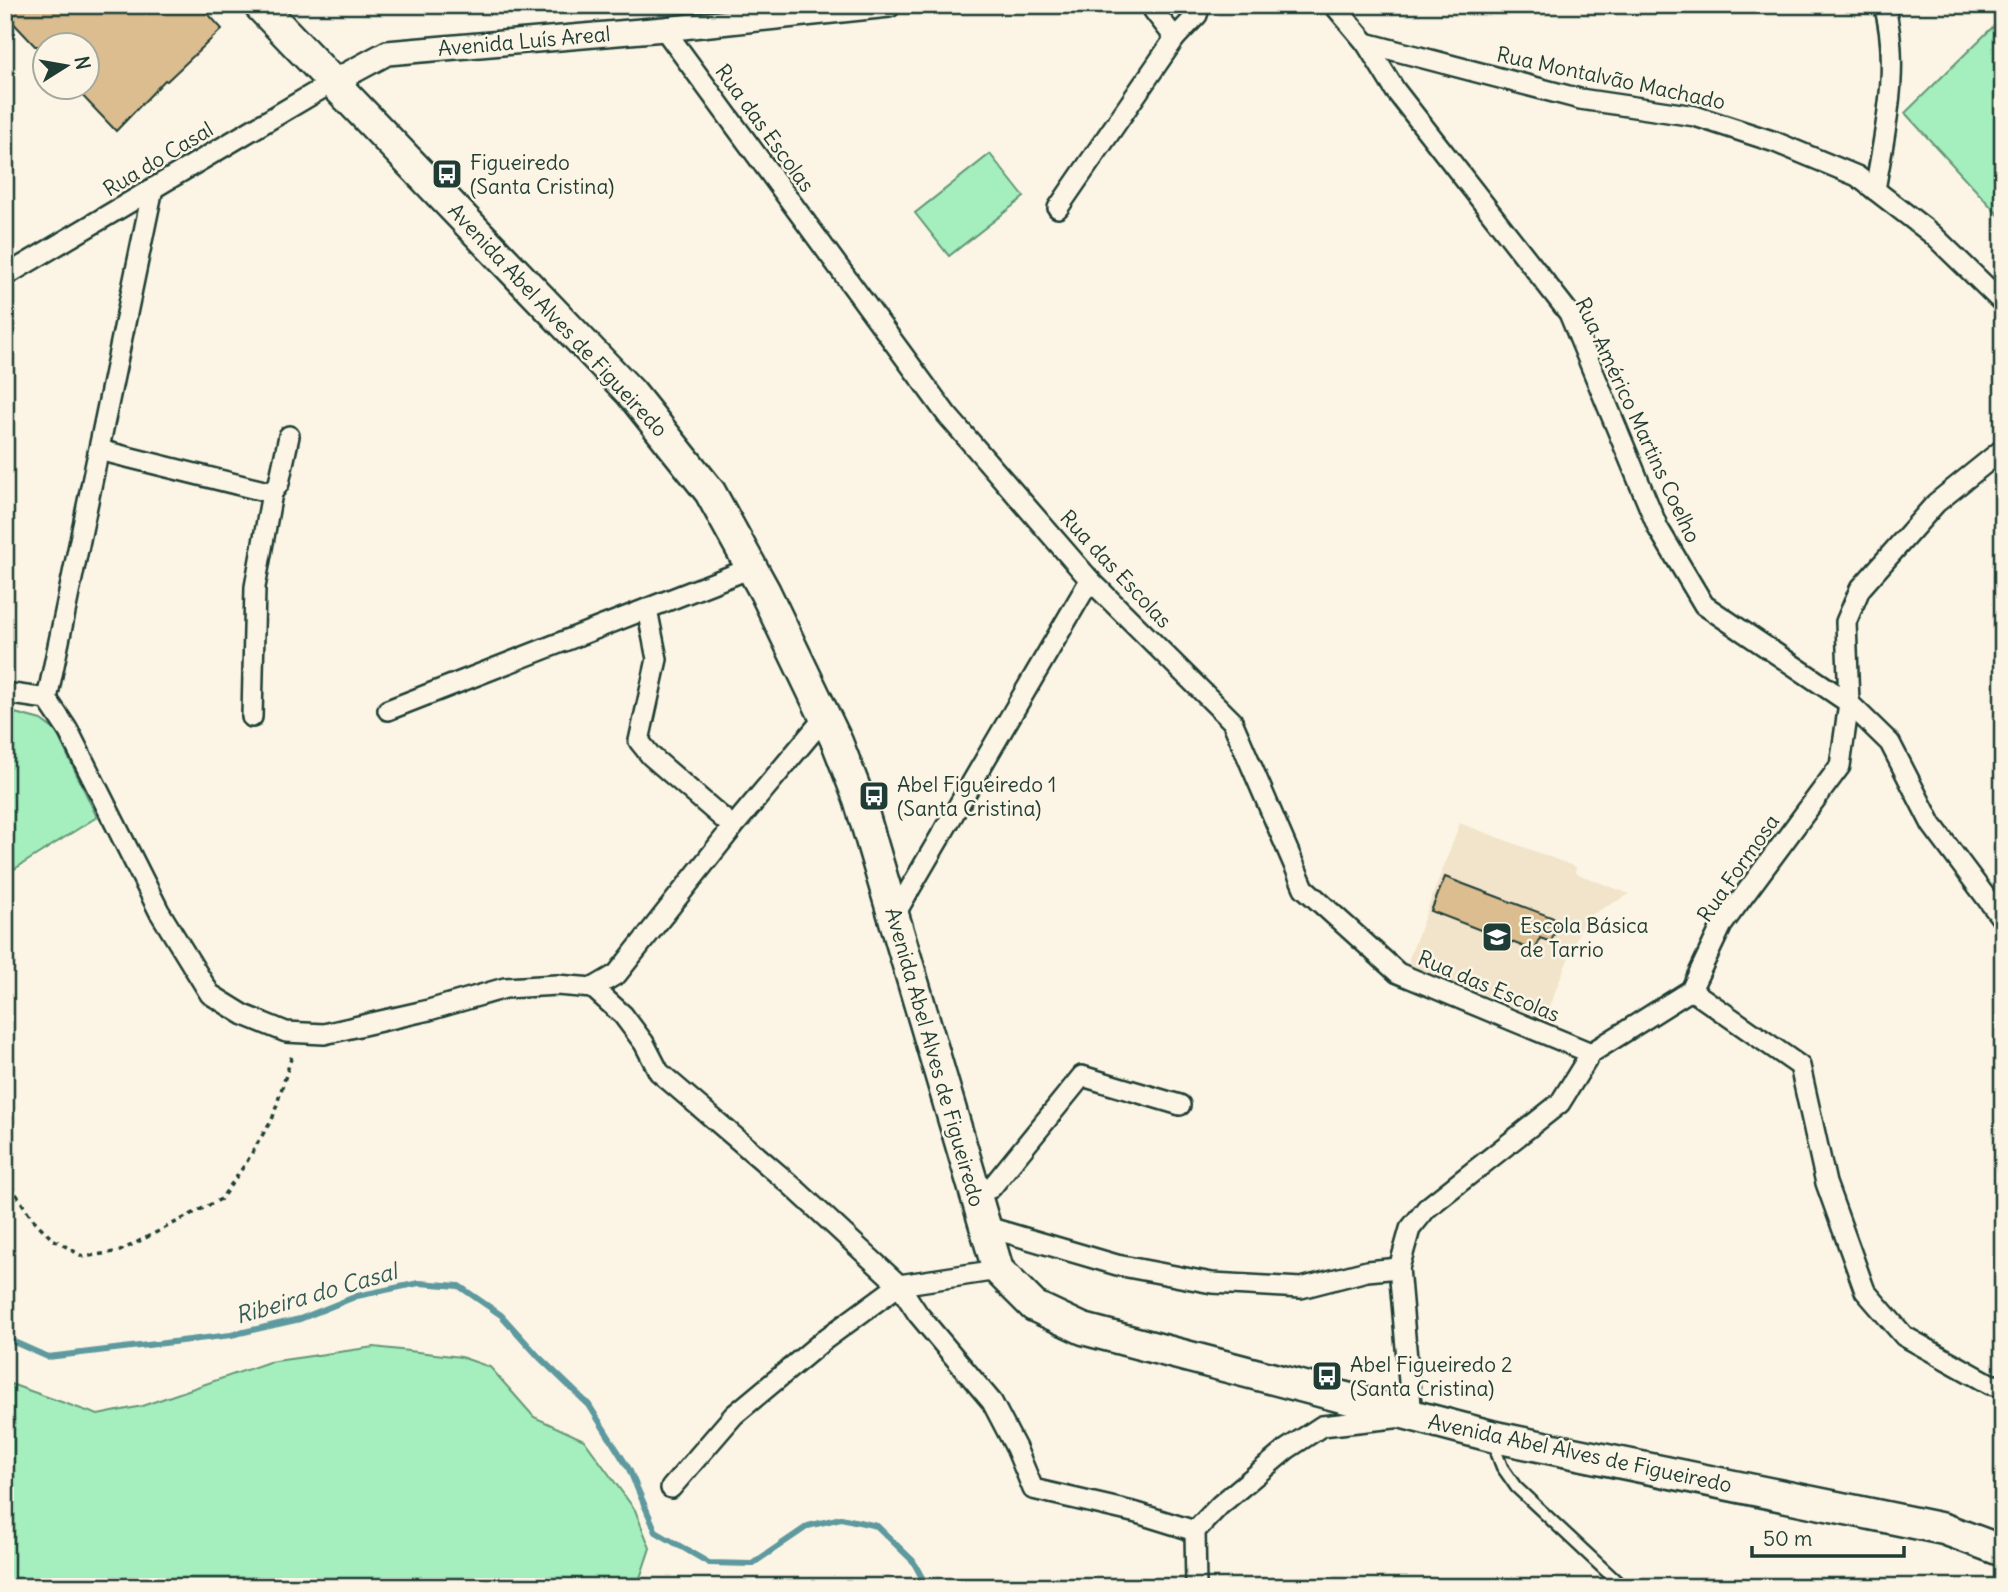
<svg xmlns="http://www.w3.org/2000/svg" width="2008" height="1592" viewBox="0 0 2008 1592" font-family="Delius,sans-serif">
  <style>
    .built { fill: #f2e4cb }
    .green { fill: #a5eebd; stroke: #629678; stroke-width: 2 }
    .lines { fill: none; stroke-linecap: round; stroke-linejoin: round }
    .stream { stroke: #5d999e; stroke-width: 6 }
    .building { fill: #dbbd8f; stroke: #1f3d34; stroke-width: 2 }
    .service-casing { stroke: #1f3d34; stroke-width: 15 }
    .minor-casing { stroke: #1f3d34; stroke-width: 24 }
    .tertiary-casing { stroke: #1f3d34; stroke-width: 28 }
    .primary-casing { stroke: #1f3d34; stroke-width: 35 }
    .path { stroke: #1f3d34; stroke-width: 3.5; stroke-dasharray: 5 5; stroke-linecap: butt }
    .service { stroke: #fcf5e5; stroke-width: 10 }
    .minor { stroke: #fcf5e5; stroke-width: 19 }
    .tertiary { stroke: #fcf5e5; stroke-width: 23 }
    .primary { stroke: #fcf5e5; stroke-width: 30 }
    .labels { text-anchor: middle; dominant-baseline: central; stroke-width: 5; stroke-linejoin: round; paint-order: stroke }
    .street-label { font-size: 21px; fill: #1f3d34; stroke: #fcf5e5 }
    .poi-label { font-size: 21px; fill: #1f3d34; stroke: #fcf5e5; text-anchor: start }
    .water-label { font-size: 23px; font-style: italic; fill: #345c57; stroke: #fcf5e5 }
  </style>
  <rect width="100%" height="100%" fill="#fcf5e5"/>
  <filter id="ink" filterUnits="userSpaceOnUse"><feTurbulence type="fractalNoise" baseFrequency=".0143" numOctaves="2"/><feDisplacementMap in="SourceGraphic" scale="14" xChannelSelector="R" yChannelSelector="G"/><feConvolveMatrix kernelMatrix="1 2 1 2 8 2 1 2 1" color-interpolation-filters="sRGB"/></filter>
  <g filter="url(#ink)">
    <!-- built -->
    <polygon class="built" points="1460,823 1576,867 1575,873 1630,894 1591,915 1586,915 1544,1019 1410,965 1409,958"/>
    <!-- green -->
    <g class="green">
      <polygon points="2003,17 2003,220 1905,113"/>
      <polygon points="990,154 1024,197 949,256 915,213"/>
      <polygon points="15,713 41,720 56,731 97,817 5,875 5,751"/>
      <polygon points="374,1347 461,1357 490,1367 534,1417 584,1440 635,1510 650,1548 637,1587 5,1587 5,1382 98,1415 142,1406 269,1362"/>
    </g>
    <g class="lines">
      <!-- stream -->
      <polyline class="stream" points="5,1338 48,1357 231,1335 300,1319 357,1296 419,1283 459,1286 501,1315 539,1357 589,1405 629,1469 656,1532 709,1563 752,1564 808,1526 841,1518 877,1526 913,1561 927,1587"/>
    </g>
    <!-- building -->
    <g class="building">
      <polygon points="5,5 200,5 222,29 167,81 165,80 116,131 75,88 88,88 88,46 35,46 5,14"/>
      <polygon points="1445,877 1559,920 1551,942 1540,938 1535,951 1431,911"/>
    </g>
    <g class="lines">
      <!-- service casing -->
      <g class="service-casing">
        <polyline id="service" points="1496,1441 1497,1454 1502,1467 1516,1487 1623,1587"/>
      </g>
      <!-- minor casing -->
      <g class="minor-casing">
        <g id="minor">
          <polyline points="1153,5 1154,11 1175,38"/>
          <polyline points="1334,5 1366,43 1395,90 1569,313 1658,528 1704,605 1849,703 1890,743 1932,825 2003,920"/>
          <polyline points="664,29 947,415 1090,580 1232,721 1304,888 1398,973 1591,1053"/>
          <polyline points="1366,43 1580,99 1695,116 1775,142 1857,176 1932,234 2003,303"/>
          <path d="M1875,190C1885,130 1901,66 1884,5"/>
          <polyline points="1058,208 1175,38 1197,15 1200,5"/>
          <polyline points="5,276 333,82"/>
          <polyline points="99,450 272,493 255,587 252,717"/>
          <polyline points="272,493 279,483 289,436"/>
          <polyline points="647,609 657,659 639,741 651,756 733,827"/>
          <polyline points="5,693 47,699 69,732 159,911 210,994 244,1015 286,1032 324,1034 429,1010 505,988 557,985 593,988 617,974 733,827 825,717"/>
          <polyline points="47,699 153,188"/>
          <polyline points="388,710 751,568"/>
          <polyline points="894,916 1090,580"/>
          <polyline points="593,988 623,1015 644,1043 659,1072 792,1186 899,1285 918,1314 992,1402 1016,1448 1033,1489 1137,1513 1195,1531"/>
          <polyline points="1691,990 1800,1066 1826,1183 1865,1291 1904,1336 1990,1384 2003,1387"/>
          <polyline points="974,1192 991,1188 1082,1076 1180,1105"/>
          <polyline points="984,1226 1117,1265 1212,1283 1301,1288 1367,1271 1399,1268"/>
          <polyline points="671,1488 734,1415 824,1340 899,1285 998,1270"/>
          <polyline points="1196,1587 1195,1531 1220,1505 1287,1449 1322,1426 1412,1416 1399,1268 1410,1229 1427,1208 1560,1103 1591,1053 1691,990 1722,925 1840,766 1849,703 1846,622 1860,589 1936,503 2003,449"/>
        </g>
      </g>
      <!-- tertiary casing -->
      <g class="tertiary-casing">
        <polyline id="tertiary" points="333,82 387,53 664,29 889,5"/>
      </g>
      <!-- primary casing -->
      <g class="primary-casing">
        <polyline id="primary" points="259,5 631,393 710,492 765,592 837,742 859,799 998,1270 1034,1306 1083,1329 1495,1437 1944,1529 2003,1551"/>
      </g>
      <!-- path -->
      <polyline class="path" points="5,1177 31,1217 51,1238 84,1257 120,1251 221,1199 246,1163 273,1117 293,1052"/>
      <!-- service -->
      <use href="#service" class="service"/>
      <!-- minor -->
      <use href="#minor" class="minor"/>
      <!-- tertiary -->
      <use href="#tertiary" class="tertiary"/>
      <!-- primary -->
      <use href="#primary" class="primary"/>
    </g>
  </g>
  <!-- icons -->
  <defs>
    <g id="bus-square" transform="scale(1.575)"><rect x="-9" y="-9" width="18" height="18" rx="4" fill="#1f3d34" stroke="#fcf5e5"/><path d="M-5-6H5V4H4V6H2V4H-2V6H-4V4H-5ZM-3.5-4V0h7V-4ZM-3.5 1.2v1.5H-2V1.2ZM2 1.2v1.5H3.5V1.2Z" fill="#fff"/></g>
    <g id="school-square" transform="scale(1.575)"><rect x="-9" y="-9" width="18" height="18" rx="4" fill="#1f3d34" stroke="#fcf5e5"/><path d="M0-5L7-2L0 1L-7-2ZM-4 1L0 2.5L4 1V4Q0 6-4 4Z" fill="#fff"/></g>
  </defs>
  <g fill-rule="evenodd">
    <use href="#bus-square" x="447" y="174"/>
    <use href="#bus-square" x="874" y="796"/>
    <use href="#school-square" x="1497" y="937"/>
    <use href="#bus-square" x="1327" y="1376"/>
  </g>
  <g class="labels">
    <!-- street labels -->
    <g class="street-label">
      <text transform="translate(524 41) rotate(-5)">Avenida Luís Areal</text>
      <text transform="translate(1611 78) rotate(12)">Rua Montalvão Machado</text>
      <text transform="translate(765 128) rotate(54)">Rua das Escolas</text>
      <text transform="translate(158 159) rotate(-31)">Rua do Casal</text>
      <text transform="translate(558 320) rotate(47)">Avenida Abel Alves de Figueiredo</text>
      <text transform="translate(1638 420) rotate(65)">Rua Américo Martins Coelho</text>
      <text transform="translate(1116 569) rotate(47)">Rua das Escolas</text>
      <text transform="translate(1738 868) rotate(-55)">Rua Formosa</text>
      <text transform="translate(1489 986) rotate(23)">Rua das Escolas</text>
      <text transform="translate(935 1057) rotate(74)">Avenida Abel Alves de Figueiredo</text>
      <text transform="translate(1580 1453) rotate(12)">Avenida Abel Alves de Figueiredo</text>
    </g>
    <!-- poi labels -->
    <g class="poi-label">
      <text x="470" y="162">Figueiredo<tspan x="470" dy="24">(Santa Cristina)</tspan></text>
      <text x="897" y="784">Abel Figueiredo 1<tspan x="897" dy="24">(Santa Cristina)</tspan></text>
      <text x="1520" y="925">Escola Básica<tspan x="1520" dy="24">de Tarrio</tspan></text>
      <text x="1350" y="1364">Abel Figueiredo 2<tspan x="1350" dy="24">(Santa Cristina)</tspan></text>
    </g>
    <!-- water labels -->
    <g class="water-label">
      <text transform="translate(316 1293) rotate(-16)">Ribeira do Casal</text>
    </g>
  </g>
  <!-- margin -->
  <rect width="2008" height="1592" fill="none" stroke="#fcf5e5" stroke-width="28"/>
  <rect x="14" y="14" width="1980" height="1564" fill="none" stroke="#1f3d34" stroke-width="2.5" filter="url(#ink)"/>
  <!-- north arrow -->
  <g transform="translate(66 66) rotate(79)"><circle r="33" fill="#fcf5e5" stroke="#a4ab9e" stroke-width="2"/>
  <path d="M0-5L12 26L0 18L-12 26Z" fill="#1f3d34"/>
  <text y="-10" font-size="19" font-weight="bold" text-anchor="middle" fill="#1f3d34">N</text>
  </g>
  <!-- scale -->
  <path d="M1752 1546v10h152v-10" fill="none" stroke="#1f3d34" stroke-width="3.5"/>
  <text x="1763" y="1546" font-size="21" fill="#1f3d34" stroke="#fcf5e5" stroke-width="5" paint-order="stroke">50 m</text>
</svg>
